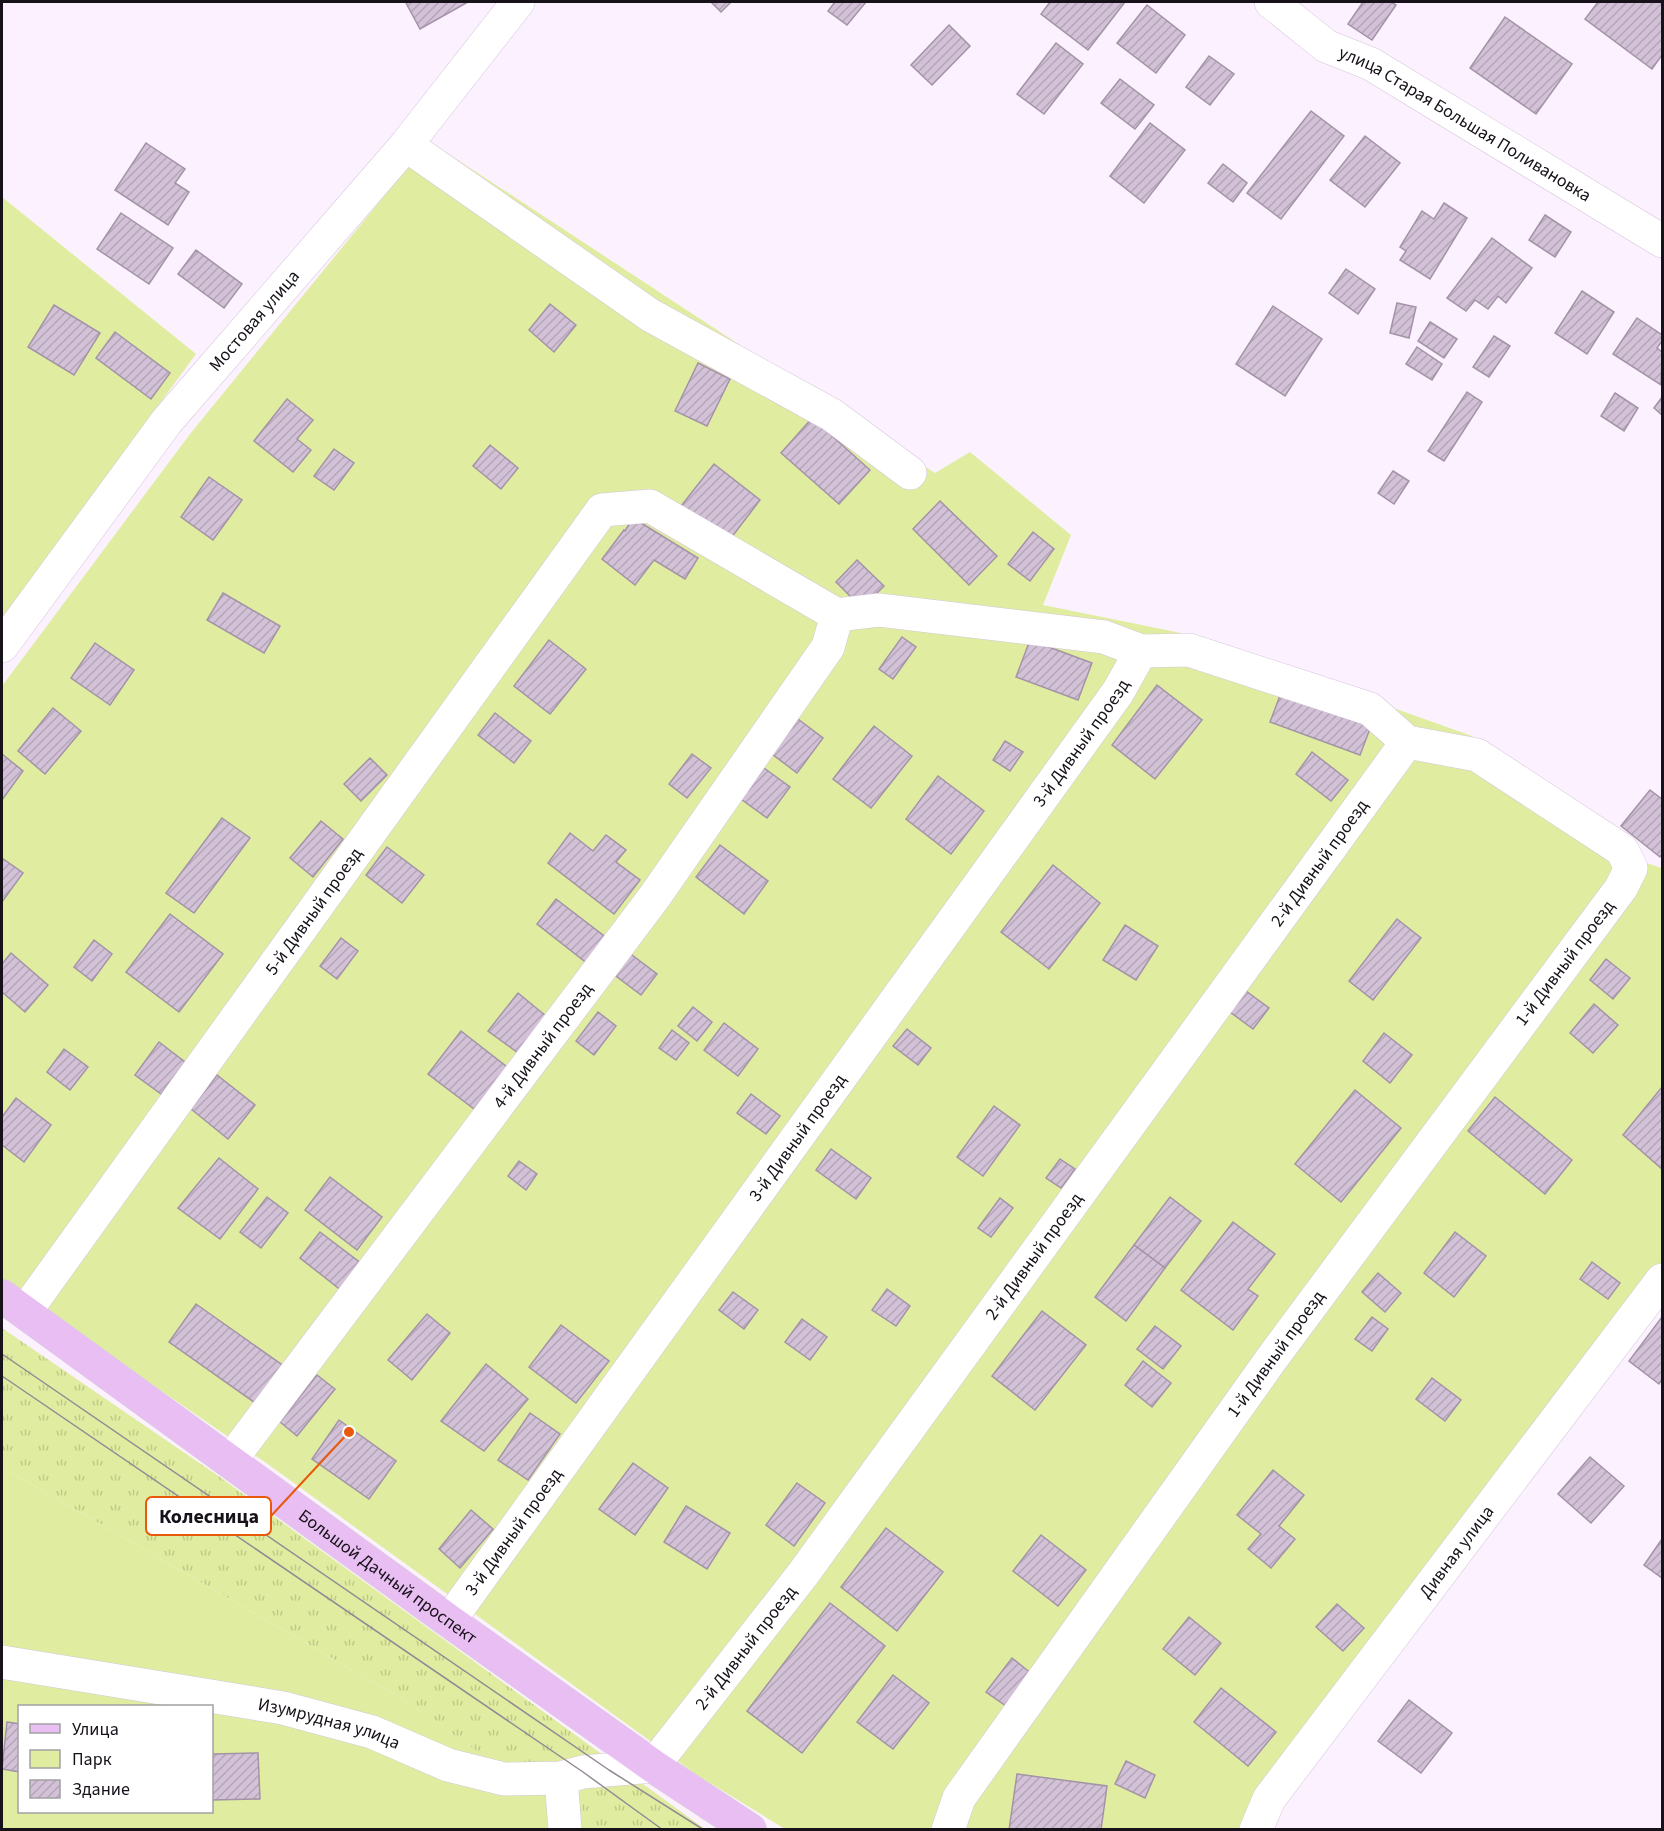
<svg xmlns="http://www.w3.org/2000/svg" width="1664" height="1831" viewBox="0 0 1664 1831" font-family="'Source Sans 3',sans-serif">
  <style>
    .grass { fill: url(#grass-tufts) }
    .green { fill: #e0eda0; fill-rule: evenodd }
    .building { fill: url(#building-hatch); stroke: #a393a7; stroke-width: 1.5 }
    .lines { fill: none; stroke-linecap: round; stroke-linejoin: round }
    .minor-casing { stroke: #d7c5db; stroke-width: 34 }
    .major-casing { stroke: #d5d4d6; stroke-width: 34 }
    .minor { stroke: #fff; stroke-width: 33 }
    .major { stroke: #e9bef2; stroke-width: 33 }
    .tram { stroke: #938a95; stroke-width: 1.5 }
    .labels { text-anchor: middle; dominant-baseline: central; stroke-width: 4.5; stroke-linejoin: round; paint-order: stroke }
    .street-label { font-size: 18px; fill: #171119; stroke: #fff }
    .leader { fill: none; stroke: #e8590c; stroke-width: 2 }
    .callout-dot { fill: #e8590c; stroke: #fff; stroke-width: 2 }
    .callout { fill: #fff; stroke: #e8590c; stroke-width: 2 }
    .callout-label { font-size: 20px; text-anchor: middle; font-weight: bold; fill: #171119 }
  </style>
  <defs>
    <pattern id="grass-tufts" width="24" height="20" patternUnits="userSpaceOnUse" patternTransform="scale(1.5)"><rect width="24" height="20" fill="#e0eda0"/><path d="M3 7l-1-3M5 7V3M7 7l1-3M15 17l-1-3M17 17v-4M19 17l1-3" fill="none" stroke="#bfca89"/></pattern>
    <pattern id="building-hatch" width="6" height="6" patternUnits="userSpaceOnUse" patternTransform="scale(1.5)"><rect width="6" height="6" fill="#d3c2d7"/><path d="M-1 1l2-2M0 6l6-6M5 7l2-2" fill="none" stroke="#b4a6b8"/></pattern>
  </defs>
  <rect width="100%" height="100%" fill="#fcf1fe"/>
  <!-- grass -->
  <polygon class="grass" points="2,1328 217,1475 705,1829 587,1829 404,1700 2,1467"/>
  <!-- green -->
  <g class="green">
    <polygon points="429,141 935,473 970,452 1071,535 1043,605 1186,634 1472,736 1646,863 1662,868 1662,1268 1253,1796 1239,1829 785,1829 697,1775 269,1465 2,1281 2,686 190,434"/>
    <polygon points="2,197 196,354 2,618"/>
    <path d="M2,1467L404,1700L588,1829H2ZM20,1706H212V1812H20Z"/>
  </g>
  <!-- building -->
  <g class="building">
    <polygon points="409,2 468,2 420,29 406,3"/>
    <polygon points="711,2 731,2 721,12"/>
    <polygon points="835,2 866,2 847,25 828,11"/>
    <polygon points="1050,2 1125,2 1088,50 1041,14"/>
    <polygon points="1363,2 1391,2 1396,5 1372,40 1348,24"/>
    <polygon points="1598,2 1662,2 1662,55 1652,69 1585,19"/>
    <polygon points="1147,5 1185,35 1156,73 1117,43"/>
    <polygon points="1505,17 1572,64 1536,114 1470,68"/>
    <polygon points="949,25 970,46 932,85 911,65"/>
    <polygon points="1056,43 1083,64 1044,114 1017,94"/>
    <polygon points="1209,56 1234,74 1210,105 1186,87"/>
    <polygon points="1120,79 1154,105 1135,129 1101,103"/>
    <polygon points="1311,111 1344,136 1281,219 1247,193"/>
    <polygon points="1150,123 1185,150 1144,203 1110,176"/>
    <polygon points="1365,136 1400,163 1365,207 1330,180"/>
    <polygon points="146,143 185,169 175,183 189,192 168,225 115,190"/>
    <polygon points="1223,164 1247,183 1233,202 1208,183"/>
    <polygon points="1444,203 1467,218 1430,279 1400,260 1406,251 1400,247 1422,211 1434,219"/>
    <polygon points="121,213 173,248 149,284 97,249"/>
    <polygon points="1545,215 1571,232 1555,257 1529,240"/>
    <polygon points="1492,238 1532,268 1506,303 1498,296 1488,309 1475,300 1466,311 1447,298"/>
    <polygon points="196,250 242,284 224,308 178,274"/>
    <polygon points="1346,269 1375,289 1358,314 1329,293"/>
    <polygon points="1582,291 1614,312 1587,354 1555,333"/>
    <polygon points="1397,303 1416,307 1409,338 1390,333"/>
    <polygon points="550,304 576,325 554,352 529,330"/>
    <polygon points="54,305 100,333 74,375 28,347"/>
    <polygon points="1273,306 1322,339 1285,396 1236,364"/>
    <polygon points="1637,318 1662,335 1662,341 1657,348 1662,352 1661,385 1613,354"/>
    <polygon points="1430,322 1457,339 1444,358 1418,341"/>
    <polygon points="115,332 170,373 151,399 96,358"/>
    <polygon points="1494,336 1510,346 1489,377 1473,367"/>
    <polygon points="1417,347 1442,364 1432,380 1406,364"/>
    <polygon points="698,363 730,379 707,426 675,411"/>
    <polygon points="1467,392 1482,402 1444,461 1428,451"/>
    <polygon points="1615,393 1638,408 1624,431 1601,416"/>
    <polygon points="1662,397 1662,415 1654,408"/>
    <polygon points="287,399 313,420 297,439 311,450 293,472 254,441"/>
    <polygon points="812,418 870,470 839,504 781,453"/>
    <polygon points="490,445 518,468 501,489 473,466"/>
    <polygon points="334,449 354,463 334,490 314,476"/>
    <polygon points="714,464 760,500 728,542 681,506"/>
    <polygon points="1393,471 1409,481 1394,504 1378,493"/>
    <polygon points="209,477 242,500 213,540 181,517"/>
    <polygon points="940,501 997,556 969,585 913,529"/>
    <polygon points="633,518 698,558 685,579 654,560 635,585 602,559 624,530 625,531"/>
    <polygon points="1033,532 1054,549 1030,581 1008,564"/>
    <polygon points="857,560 884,586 862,608 836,582"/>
    <polygon points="223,593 280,626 264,653 207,620"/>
    <polygon points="902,637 916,647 893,679 879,669"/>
    <polygon points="549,640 586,669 550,714 514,686"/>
    <polygon points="1030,640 1092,663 1078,700 1016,677"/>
    <polygon points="95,643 134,670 110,705 71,678"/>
    <polygon points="1157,685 1202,720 1155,779 1112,745"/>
    <polygon points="1281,693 1371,726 1360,755 1270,722"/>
    <polygon points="53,708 81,731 45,774 18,751"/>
    <polygon points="495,713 531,741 514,763 478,735"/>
    <polygon points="798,719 823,738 797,773 772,754"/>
    <polygon points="874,726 912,756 871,808 833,779"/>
    <polygon points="1005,741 1023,752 1010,771 993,760"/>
    <polygon points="1312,752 1348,780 1331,801 1296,774"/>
    <polygon points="2,754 23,771 2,800"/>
    <polygon points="692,754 711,768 687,798 669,784"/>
    <polygon points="370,758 387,775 361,801 344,784"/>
    <polygon points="764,768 790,787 767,818 741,799"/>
    <polygon points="938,776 984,811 951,854 906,819"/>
    <polygon points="1650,790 1662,799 1662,854 1660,857 1621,826"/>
    <polygon points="222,818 250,838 194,913 166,893"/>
    <polygon points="321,821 343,839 313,877 290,858"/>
    <polygon points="570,833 593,851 606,835 626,850 616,862 640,880 614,914 548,863"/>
    <polygon points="720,845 768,881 744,914 696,877"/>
    <polygon points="387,847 424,875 402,903 366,875"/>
    <polygon points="2,858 23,873 2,902"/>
    <polygon points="1053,865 1100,903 1049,969 1001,932"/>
    <polygon points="556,899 608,939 588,964 537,924"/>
    <polygon points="170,914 223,954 179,1012 126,972"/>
    <polygon points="1397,919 1421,938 1373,1000 1349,981"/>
    <polygon points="1125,925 1158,946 1136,980 1103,960"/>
    <polygon points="341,938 358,951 337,979 320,966"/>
    <polygon points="94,940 112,954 92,981 74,967"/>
    <polygon points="628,952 657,974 641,995 612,973"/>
    <polygon points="11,953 48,985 25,1012 2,992 2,964"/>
    <polygon points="1606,959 1630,978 1613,999 1590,980"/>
    <polygon points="1246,991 1269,1008 1253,1029 1230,1012"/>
    <polygon points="518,993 546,1016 518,1053 488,1031"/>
    <polygon points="1594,1004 1618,1025 1593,1053 1570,1033"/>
    <polygon points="693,1007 712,1022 697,1041 678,1026"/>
    <polygon points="598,1012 616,1026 594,1055 576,1041"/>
    <polygon points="724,1023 758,1049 738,1076 704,1050"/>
    <polygon points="907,1029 931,1048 918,1065 893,1046"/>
    <polygon points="672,1030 689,1043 676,1060 659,1048"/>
    <polygon points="461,1031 507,1067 474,1109 428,1074"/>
    <polygon points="1384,1033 1412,1055 1390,1083 1363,1061"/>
    <polygon points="159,1042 185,1062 161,1094 135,1075"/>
    <polygon points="64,1049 88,1067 70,1090 47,1072"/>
    <polygon points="217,1075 255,1105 228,1139 191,1109"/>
    <polygon points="1662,1087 1662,1169 1623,1135"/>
    <polygon points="1355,1090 1401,1128 1341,1202 1295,1164"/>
    <polygon points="751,1094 780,1116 766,1134 737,1113"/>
    <polygon points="1495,1097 1572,1160 1545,1194 1468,1131"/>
    <polygon points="16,1098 51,1125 24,1162 2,1145 2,1117"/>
    <polygon points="994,1106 1020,1125 983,1176 957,1157"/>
    <polygon points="831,1149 871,1178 856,1199 816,1170"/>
    <polygon points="219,1158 258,1189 220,1239 178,1208"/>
    <polygon points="1060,1159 1075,1169 1061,1188 1046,1178"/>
    <polygon points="519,1161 537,1174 526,1190 508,1176"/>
    <polygon points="330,1177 382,1217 357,1250 305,1210"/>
    <polygon points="267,1197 288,1213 261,1248 240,1232"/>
    <polygon points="1170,1197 1201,1221 1165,1268 1134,1245"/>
    <polygon points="1000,1198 1013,1208 991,1237 978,1228"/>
    <polygon points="1233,1222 1275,1254 1248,1289 1258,1296 1233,1330 1181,1290"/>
    <polygon points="320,1232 362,1264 342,1291 300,1258"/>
    <polygon points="1455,1232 1486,1256 1454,1297 1424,1273"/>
    <polygon points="1134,1245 1165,1268 1126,1321 1095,1297"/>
    <polygon points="1592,1262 1620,1283 1608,1299 1580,1279"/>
    <polygon points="1378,1273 1401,1293 1385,1312 1362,1292"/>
    <polygon points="887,1289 910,1306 896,1326 872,1310"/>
    <polygon points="733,1292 758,1310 744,1329 719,1310"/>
    <polygon points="196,1304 288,1369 261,1407 169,1342"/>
    <polygon points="1042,1311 1086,1345 1035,1410 992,1376"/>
    <polygon points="427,1314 450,1333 412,1380 388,1360"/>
    <polygon points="1372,1317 1388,1329 1372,1351 1355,1339"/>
    <polygon points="1662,1317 1662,1379 1659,1384 1629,1361"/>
    <polygon points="802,1319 827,1337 810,1360 785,1342"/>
    <polygon points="561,1325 609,1361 576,1403 529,1367"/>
    <polygon points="1155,1326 1181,1346 1163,1369 1137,1349"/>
    <polygon points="1143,1361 1171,1383 1152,1407 1125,1385"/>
    <polygon points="486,1364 528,1399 484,1451 441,1421"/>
    <polygon points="317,1375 335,1389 297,1436 280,1422"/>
    <polygon points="1432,1378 1461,1400 1445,1421 1416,1399"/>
    <polygon points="530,1413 560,1434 528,1480 498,1460"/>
    <polygon points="339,1420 396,1461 369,1499 312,1459"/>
    <polygon points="1590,1457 1624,1486 1591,1523 1558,1494"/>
    <polygon points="633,1463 668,1488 635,1535 599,1509"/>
    <polygon points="1273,1470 1304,1495 1279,1526 1295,1539 1271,1568 1248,1549 1261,1534 1237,1515"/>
    <polygon points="797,1483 825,1503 794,1546 766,1525"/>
    <polygon points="686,1506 730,1533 707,1569 664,1542"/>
    <polygon points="471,1510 493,1529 460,1568 439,1549"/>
    <polygon points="886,1528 943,1572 897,1631 841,1587"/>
    <polygon points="1041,1535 1086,1570 1058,1606 1013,1571"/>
    <polygon points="1662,1539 1662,1578 1644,1565"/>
    <polygon points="830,1603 885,1646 802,1753 747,1711"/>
    <polygon points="1337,1604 1364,1628 1343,1651 1316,1627"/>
    <polygon points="1189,1617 1221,1643 1195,1675 1163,1649"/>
    <polygon points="1012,1658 1032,1674 1006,1706 986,1692"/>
    <polygon points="893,1675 929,1703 893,1749 857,1722"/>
    <polygon points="1221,1688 1276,1732 1248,1766 1194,1722"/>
    <polygon points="1409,1700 1452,1733 1421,1773 1378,1741"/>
    <polygon points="7,1722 20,1724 20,1772 2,1769"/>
    <polygon points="258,1753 260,1799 212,1800 212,1754"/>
    <polygon points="1126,1761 1155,1775 1145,1798 1115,1784"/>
    <polygon points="1017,1774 1107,1786 1101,1830 1009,1830"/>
  </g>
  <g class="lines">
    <!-- minor casing -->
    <g class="minor-casing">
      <g id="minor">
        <path id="s1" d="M1271,2L1326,46L1371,64L1662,241"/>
        <polyline points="406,145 650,315 832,415 910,473"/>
        <path id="s2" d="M2,646L167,421L406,145L518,2"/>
        <path id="s3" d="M25,1312L602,510L650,506L837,615L879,610L1104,637L1141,651L1189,650L1370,709L1407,742L1477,755L1622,850L1631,868L1621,888L1270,1361L959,1798L948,1830"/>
        <path id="s4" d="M230,1461L655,896L828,647L837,615"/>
        <path id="s5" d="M449,1621L1118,692L1141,651"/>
        <path id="s6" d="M2,1662L283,1708L372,1732L448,1765L504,1779L561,1778L583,1772L653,1766L803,1574L1407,742"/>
        <polyline points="561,1778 565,1830"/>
        <path id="s7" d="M1256,1830L1269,1799L1662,1280"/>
      </g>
    </g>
    <!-- major casing -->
    <g class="major-casing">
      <g id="major">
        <path id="s8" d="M2,1296L449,1621L653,1766L750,1830"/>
      </g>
    </g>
    <!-- minor -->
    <use href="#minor" class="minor"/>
    <!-- major -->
    <use href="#major" class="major"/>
    <!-- tram -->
    <g class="tram">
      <polyline points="2,1354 609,1770 704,1830"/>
      <polyline points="2,1376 583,1772 663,1830"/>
    </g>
  </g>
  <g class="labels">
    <!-- street labels -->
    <g class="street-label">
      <text stroke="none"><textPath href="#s1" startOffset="230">улица Старая Большая Поливановка</textPath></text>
      <text stroke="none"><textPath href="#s2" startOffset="412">Мостовая улица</textPath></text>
      <text stroke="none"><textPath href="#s5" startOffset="1082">3-й Дивный проезд</textPath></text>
      <text stroke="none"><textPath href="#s6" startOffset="1790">2-й Дивный проезд</textPath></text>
      <text stroke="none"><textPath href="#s3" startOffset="494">5-й Дивный проезд</textPath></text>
      <text transform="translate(1565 963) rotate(-53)">1-й Дивный проезд</text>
      <text stroke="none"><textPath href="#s4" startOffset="520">4-й Дивный проезд</textPath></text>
      <text stroke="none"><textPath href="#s5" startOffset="596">3-й Дивный проезд</textPath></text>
      <text stroke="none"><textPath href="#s6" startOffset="1304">2-й Дивный проезд</textPath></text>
      <text transform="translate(1276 1354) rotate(-54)">1-й Дивный проезд</text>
      <text stroke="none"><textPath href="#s5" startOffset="110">3-й Дивный проезд</textPath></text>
      <text stroke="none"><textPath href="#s7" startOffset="344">Дивная улица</textPath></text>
      <text stroke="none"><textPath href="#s8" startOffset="477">Большой Дачный проспект</textPath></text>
      <text stroke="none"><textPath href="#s6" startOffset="818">2-й Дивный проезд</textPath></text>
      <text stroke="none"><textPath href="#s6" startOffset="333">Изумрудная улица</textPath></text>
    </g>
  </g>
  <!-- callouts -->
  <path class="leader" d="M349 1432L271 1516"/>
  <circle class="callout-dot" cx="349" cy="1432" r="6"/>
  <rect class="callout" x="146" y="1497" width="125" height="38" rx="6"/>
  <g class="callout-label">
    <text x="209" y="1523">Колесница</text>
  </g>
  <!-- border -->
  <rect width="1664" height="1831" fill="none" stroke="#171119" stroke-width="6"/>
  <!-- legend -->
  <rect x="18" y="1705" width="195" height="108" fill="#ffffff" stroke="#a2a0a3" stroke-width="1.5"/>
  <rect x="30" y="1724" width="30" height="9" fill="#e9bef2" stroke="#a2a0a3" stroke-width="1.5"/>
  <text x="72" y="1735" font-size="18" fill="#171119">Улица</text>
  <rect x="30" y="1750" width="30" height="18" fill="#e0eda0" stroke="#a2a0a3" stroke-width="1.5"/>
  <text x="72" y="1765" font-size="18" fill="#171119">Парк</text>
  <rect x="30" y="1780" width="30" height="18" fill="url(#building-hatch)" stroke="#a2a0a3" stroke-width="1.5"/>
  <text x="72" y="1795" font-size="18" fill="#171119">Здание</text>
</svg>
